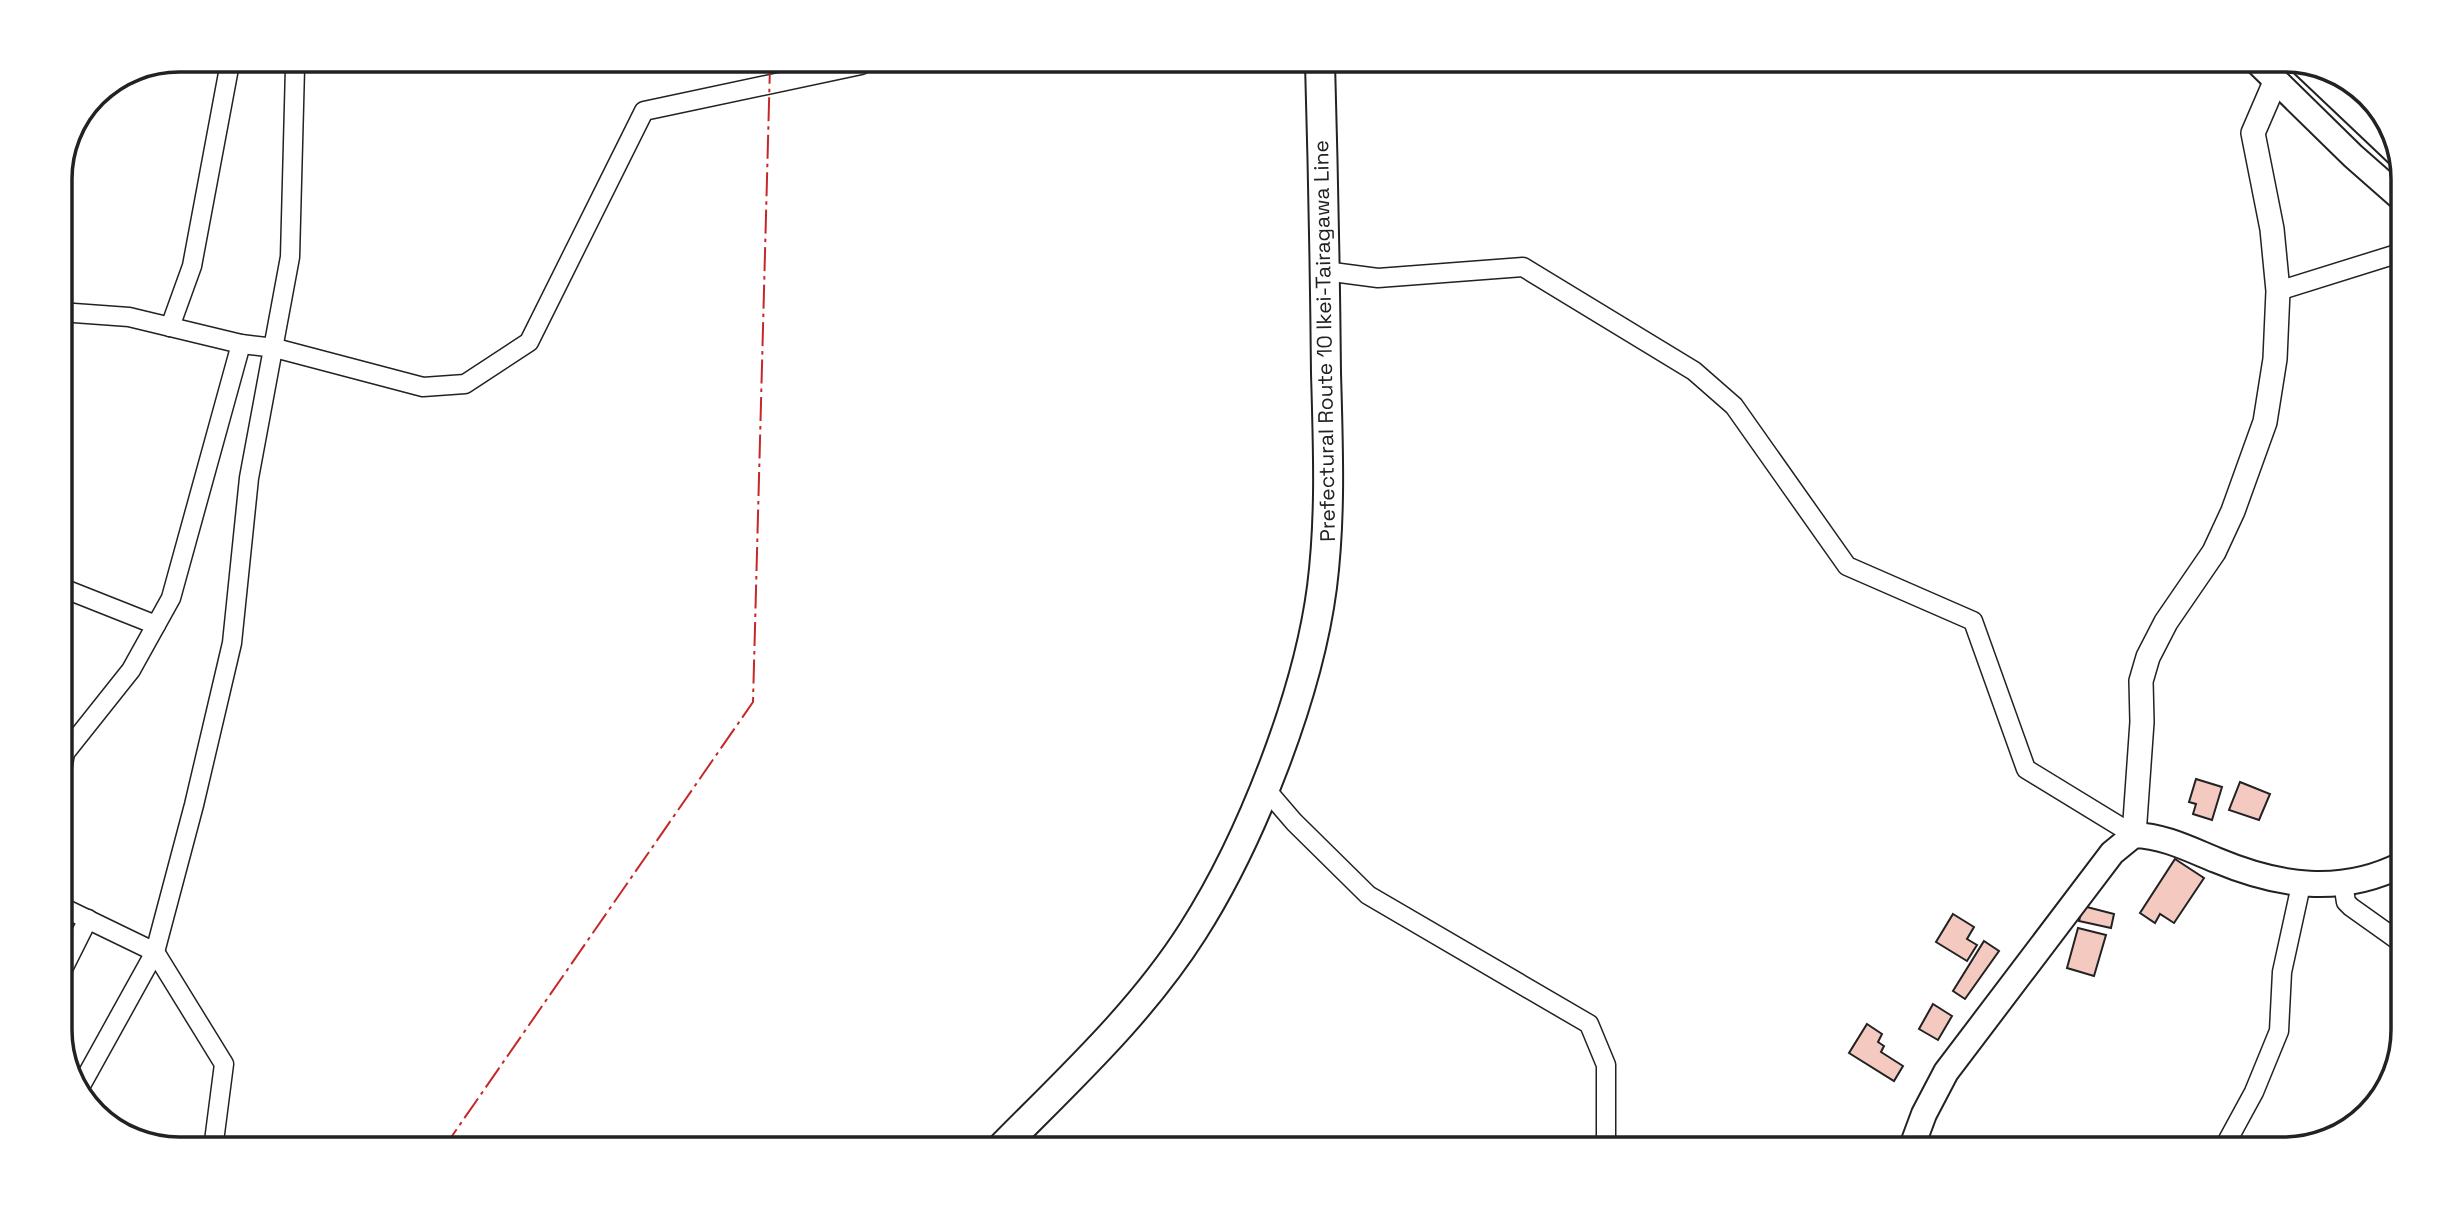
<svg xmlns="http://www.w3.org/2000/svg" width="2463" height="1209" viewBox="0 0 2463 1209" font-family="'Space Grotesk',sans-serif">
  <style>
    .building { fill: #f3c9c0; stroke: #222; stroke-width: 2 }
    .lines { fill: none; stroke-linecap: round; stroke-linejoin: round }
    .minor-casing { stroke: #222; stroke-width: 21 }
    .tertiary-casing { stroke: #222; stroke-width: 26 }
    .secondary-casing { stroke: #222; stroke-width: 28 }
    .primary-casing { stroke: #222; stroke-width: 32 }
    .minor { stroke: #fff; stroke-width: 18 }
    .tertiary { stroke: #fff; stroke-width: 23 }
    .secondary { stroke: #fff; stroke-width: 24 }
    .primary { stroke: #fff; stroke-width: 28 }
    .power { stroke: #c62828; stroke-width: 2; stroke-dasharray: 24 5 3.5 5; stroke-linecap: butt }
    .labels { text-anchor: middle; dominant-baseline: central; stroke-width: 5; stroke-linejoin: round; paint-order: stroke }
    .street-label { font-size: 21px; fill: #222; stroke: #fff }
    .rim { fill: none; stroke: #222; stroke-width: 3.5 }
  </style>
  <rect width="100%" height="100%" fill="#fff"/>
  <!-- building -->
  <g class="building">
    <polygon points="2196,779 2222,787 2212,820 2193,814 2196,804 2189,802"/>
    <polygon points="2240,782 2270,794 2259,820 2229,810"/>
    <polygon points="2175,859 2204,878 2174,923 2160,914 2155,923 2140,913"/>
    <polygon points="2083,906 2114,914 2111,928 2079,921"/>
    <polygon points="1953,914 1974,927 1967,939 1977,945 1967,961 1936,942"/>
    <polygon points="2078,928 2106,935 2094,976 2067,968"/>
    <polygon points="1984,941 1999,951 1965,999 1953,991"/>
    <polygon points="1933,1004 1952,1016 1938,1040 1919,1029"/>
    <polygon points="1867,1024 1882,1034 1878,1042 1884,1046 1881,1052 1903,1066 1894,1081 1849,1053"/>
  </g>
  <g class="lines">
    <!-- minor casing -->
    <g class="minor-casing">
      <g id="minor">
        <polyline points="1325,271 1378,278 1523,267 1694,371 1734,406 1847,566 1973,621 2026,769 2134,835"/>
        <polyline points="2278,291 2403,252"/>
        <polyline points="60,312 129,317 241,344 275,348 423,387 465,384 529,342 644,111 861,65"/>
        <polyline points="170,327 192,266 229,68"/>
        <polyline points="60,587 156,625"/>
        <polyline points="60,782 65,753 131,670 171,598 241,344"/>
        <polyline points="1264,787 1294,822 1368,895 1589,1024 1606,1065 1606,1149"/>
        <polyline points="2343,883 2346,902 2351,907 2403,944"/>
        <polyline points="60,906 155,952 224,1064 213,1149"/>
        <polyline points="60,975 88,919"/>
        <polyline points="78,1091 155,952 194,805 232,643 249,478 290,257 295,68"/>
        <polyline points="2223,1149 2254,1092 2279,1031 2282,972 2301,885"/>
      </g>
    </g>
    <!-- tertiary casing -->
    <g class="tertiary-casing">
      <polyline id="tertiary" points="2134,835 2142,722 2141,681 2148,657 2166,622 2214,552 2233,511 2265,422 2275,359 2278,291 2272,229 2253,133 2275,82"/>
    </g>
    <!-- secondary casing -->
    <g class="secondary-casing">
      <g id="secondary">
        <polyline points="2255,60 2353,156 2403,200"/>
        <polyline points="2302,63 2397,153"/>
        <path d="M1911,1149L1924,1114L1946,1072L2112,853L2134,835C2164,836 2189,849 2216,860C2278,886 2341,896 2403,864"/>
      </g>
    </g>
    <!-- primary casing -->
    <g class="primary-casing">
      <path id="primary" d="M1000,1149C1068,1080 1141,1013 1193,931C1251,840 1308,695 1322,587C1331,516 1328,445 1326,373C1325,270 1323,167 1320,63"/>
    </g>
    <!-- minor -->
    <use href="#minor" class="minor"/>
    <!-- tertiary -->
    <use href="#tertiary" class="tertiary"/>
    <!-- secondary -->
    <use href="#secondary" class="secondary"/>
    <!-- primary -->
    <use href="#primary" class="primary"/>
    <!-- power -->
    <polyline class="power" points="443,1149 753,702 770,66"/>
  </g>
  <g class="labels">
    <!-- street labels -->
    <g class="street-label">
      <text transform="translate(1324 341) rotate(-91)">Prefectural Route 10 Ikei-Tairagawa Line</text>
    </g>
  </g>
  <!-- crop -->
  <path d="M0 0H2463V1209H0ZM179 72H2284A107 107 0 0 1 2391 179V1030A107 107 0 0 1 2284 1137H179A107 107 0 0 1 72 1030V179A107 107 0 0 1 179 72Z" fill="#fff" fill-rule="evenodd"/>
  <path class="rim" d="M179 72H2284A107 107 0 0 1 2391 179V1030A107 107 0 0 1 2284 1137H179A107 107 0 0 1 72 1030V179A107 107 0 0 1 179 72Z"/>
</svg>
